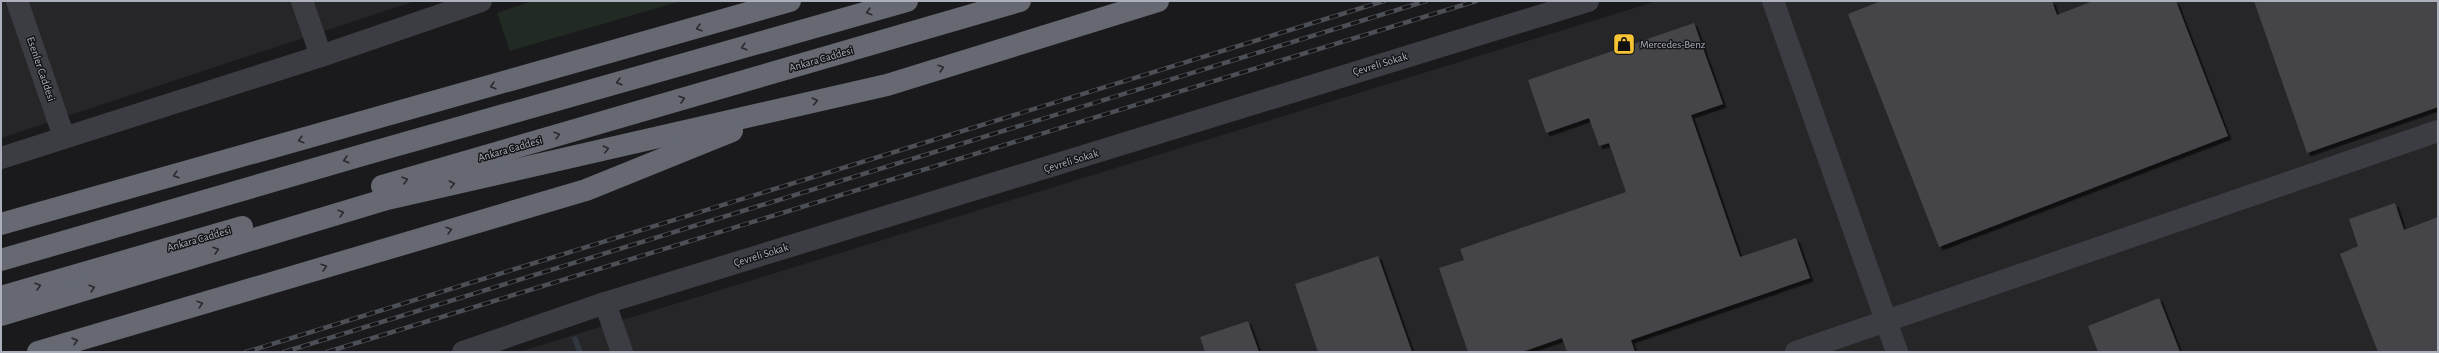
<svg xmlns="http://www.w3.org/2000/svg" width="2439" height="353" viewBox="0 0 2439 353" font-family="'Alegreya Sans',sans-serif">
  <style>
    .built { fill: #262629 }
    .green { fill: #212a23 }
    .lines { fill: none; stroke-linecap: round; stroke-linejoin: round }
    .stream { stroke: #2f3841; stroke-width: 5.5 }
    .building { fill: #444549; filter: url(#shadow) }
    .minor { stroke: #3c3d43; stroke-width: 22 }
    .highway { stroke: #666972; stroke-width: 22 }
    .rail-casing { stroke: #4d4f56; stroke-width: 4.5 }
    .rail { stroke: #151517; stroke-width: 3; stroke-dasharray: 9; stroke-linecap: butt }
    .oneway { stroke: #292a2e }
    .labels { text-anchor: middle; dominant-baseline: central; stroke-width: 3; stroke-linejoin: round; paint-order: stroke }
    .poi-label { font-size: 11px; fill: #acb0bc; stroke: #151517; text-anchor: start }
    .street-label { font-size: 11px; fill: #acb0bc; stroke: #151517 }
  </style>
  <defs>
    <filter id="shadow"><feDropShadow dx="3.5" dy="3.5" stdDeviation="0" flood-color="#0009"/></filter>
  </defs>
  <rect width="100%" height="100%" fill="#1a1a1c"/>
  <!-- built -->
  <g class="built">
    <polygon points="1,1 415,1 1,138"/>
    <polygon points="1657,1 2438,1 2438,352 519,352"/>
  </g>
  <!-- green -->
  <polygon class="green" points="532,1 681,1 510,51 497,13"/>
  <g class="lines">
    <!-- stream -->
    <polyline class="stream" points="575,339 580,352"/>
  </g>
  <!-- building -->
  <g class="building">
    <polygon points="1881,1 2052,1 2057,15 2093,1 2176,1 2228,136 1939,247 1848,14"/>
    <polygon points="2254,1 2438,1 2438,107 2307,153"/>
    <polygon points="1694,23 1723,104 1691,115 1740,257 1796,238 1810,278 1631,340 1635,352 1567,352 1562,338 1522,352 1468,352 1439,268 1464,260 1460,249 1626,192 1609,143 1599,146 1589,118 1546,133 1528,80"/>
    <polygon points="2395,203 2404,230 2438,217 2438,352 2378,352 2340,254 2358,246 2349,219"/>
    <polygon points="1378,256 1412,352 1318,352 1295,284"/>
    <polygon points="2159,298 2180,352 2098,352 2088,326"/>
    <polygon points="1248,321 1259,352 1205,352 1200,337"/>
  </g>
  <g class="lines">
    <!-- minor -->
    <g class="minor">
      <polyline points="17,1 64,137"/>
      <polyline points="302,1 321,56"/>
      <polyline points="1773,1 1897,352"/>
      <polyline points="1,158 321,56 481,1"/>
      <polyline points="605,303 622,352"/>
      <polyline points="463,352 605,303 1588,1"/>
      <polyline points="1796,352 2438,131"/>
    </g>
    <!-- highway -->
    <g class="highway">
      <polyline points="382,186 1020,1"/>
      <polyline points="1,224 790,1"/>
      <polyline points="1,260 373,152 907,1"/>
      <polyline points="1,297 242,227"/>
      <polyline points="1,315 387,199 887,85 1158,1"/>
      <polyline points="38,352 586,190 732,131"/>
    </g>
    <!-- rail casing -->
    <g class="rail-casing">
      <g id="rail">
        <polyline points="246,352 1384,1"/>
        <polyline points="284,352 1426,1"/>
        <polyline points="327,352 1476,1"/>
      </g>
    </g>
    <!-- rail -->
    <use href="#rail" class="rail"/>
  </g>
  <!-- one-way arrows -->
  <defs><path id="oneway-chevron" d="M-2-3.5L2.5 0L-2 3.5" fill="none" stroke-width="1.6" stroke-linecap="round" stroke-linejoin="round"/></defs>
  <g class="oneway">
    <use href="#oneway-chevron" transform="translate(869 12) rotate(164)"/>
    <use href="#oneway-chevron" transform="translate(699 28) rotate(164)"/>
    <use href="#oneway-chevron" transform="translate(744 47) rotate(164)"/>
    <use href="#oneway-chevron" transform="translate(941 68) rotate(-17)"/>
    <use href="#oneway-chevron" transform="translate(619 82) rotate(164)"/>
    <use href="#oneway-chevron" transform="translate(493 86) rotate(164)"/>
    <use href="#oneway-chevron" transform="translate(682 99) rotate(-16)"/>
    <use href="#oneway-chevron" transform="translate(815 101) rotate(-13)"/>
    <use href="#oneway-chevron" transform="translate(557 135) rotate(-16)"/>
    <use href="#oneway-chevron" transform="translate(301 140) rotate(164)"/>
    <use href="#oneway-chevron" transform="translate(606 149) rotate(-13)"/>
    <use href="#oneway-chevron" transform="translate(346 160) rotate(164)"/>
    <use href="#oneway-chevron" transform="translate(176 175) rotate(164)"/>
    <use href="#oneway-chevron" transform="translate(405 180) rotate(-16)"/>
    <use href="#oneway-chevron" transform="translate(452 184) rotate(-13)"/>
    <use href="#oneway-chevron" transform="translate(341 213) rotate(-17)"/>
    <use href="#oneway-chevron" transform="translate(449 230) rotate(-16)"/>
    <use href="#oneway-chevron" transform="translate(216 250) rotate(-17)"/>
    <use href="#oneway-chevron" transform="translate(324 267) rotate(-16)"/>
    <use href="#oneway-chevron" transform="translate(38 286) rotate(-16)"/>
    <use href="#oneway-chevron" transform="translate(92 288) rotate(-17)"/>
    <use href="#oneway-chevron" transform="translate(200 304) rotate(-17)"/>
    <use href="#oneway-chevron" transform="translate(75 341) rotate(-17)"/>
  </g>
  <!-- icons -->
  <defs>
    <g id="shop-square" transform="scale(1.15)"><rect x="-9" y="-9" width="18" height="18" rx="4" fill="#f8c436" stroke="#151517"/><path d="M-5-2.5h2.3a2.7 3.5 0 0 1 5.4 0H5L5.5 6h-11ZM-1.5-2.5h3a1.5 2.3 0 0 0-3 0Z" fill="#111"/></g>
  </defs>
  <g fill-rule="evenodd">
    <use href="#shop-square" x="1624" y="44"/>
  </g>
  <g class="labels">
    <!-- poi labels -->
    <g class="poi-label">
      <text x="1640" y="44">Mercedes-Benz</text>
    </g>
    <!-- street labels -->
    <g class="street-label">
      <text transform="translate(821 59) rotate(-16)">Ankara Caddesi</text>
      <text transform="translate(1380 64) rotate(-17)">Çevreli Sokak</text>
      <text transform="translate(41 69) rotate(71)">Esenler Caddesi</text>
      <text transform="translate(510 149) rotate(-16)">Ankara Caddesi</text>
      <text transform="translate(1071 161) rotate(-17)">Çevreli Sokak</text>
      <text transform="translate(199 239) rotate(-16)">Ankara Caddesi</text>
      <text transform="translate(761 255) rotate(-17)">Çevreli Sokak</text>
    </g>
  </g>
  <!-- border -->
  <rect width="2439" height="353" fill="none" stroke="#acb0bc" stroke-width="4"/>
</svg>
